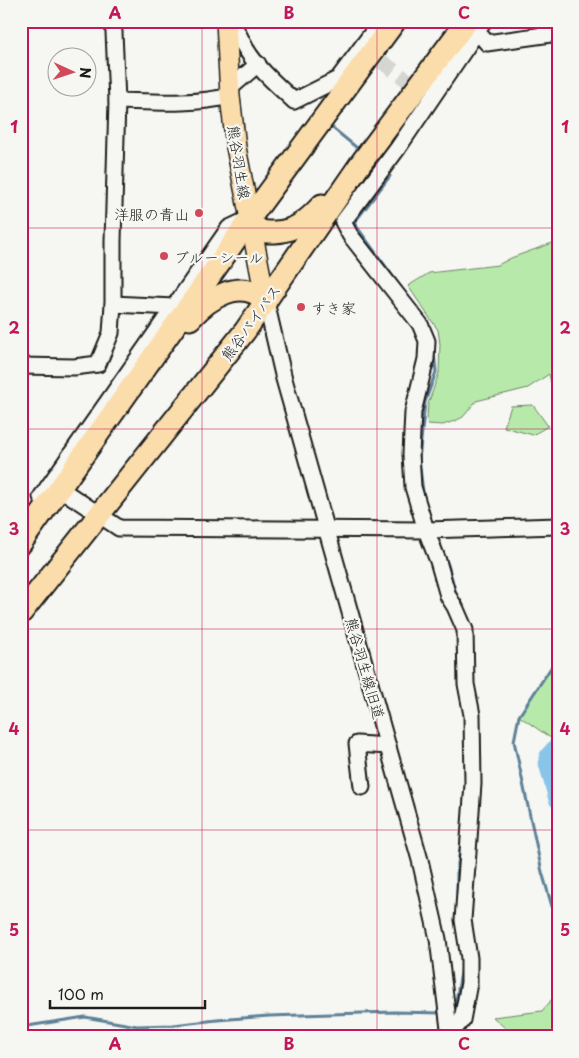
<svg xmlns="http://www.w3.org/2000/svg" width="579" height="1058" viewBox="0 0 579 1058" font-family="'Playpen Sans','Klee One',sans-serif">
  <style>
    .green { fill: #b7eaaa; stroke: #6a8363 }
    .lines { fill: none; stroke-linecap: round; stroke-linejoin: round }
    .stream { stroke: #5d8197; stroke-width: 3 }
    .river { stroke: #89c4e9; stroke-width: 19 }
    .minor-tunnel { stroke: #d5d5d2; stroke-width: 15; stroke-dasharray: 15 8; stroke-linecap: butt }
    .minor-casing { stroke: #1c1c1c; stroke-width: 19 }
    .major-casing { stroke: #1c1c1c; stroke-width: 22 }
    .highway-casing { stroke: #1c1c1c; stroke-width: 25 }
    .minor { stroke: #f6f6f2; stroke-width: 15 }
    .major { stroke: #fbddab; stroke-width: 19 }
    .highway { stroke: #fbddab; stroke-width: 21 }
    .grid { fill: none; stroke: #c2185b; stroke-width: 1; stroke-opacity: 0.55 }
    .poi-dot { fill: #d1495b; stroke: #f6f6f2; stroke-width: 2 }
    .labels { text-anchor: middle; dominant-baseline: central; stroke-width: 4.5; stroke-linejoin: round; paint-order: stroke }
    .street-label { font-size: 15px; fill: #1c1c1c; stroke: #f6f6f2 }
    .poi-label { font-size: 15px; fill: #1c1c1c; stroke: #f6f6f2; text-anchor: start }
    .neatline { fill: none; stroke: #c2185b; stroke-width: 2 }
    .grid-label { font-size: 16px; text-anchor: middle; font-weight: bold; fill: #c2185b }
  </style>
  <rect width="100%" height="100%" fill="#f6f6f2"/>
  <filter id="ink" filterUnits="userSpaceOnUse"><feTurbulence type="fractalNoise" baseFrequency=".02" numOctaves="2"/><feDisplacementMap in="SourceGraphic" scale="10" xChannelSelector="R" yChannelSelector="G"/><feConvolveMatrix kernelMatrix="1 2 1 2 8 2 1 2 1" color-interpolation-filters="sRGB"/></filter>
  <g filter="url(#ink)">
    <!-- green -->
    <g class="green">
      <polygon points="558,241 558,383 551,383 549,374 528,388 476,401 463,417 457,420 443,425 428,424 427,418 428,404 439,373 440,344 438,330 408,286 429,273 498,265 511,258"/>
      <polygon points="533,405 548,426 533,435 504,427 511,406"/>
      <polygon points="558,657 558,743 519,716"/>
      <polygon points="558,992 558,1037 515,1037 493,1017 542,1011"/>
    </g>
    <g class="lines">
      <!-- stream -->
      <g class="stream">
        <polyline points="329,125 357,148"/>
        <polyline points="390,176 354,223 416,308"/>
        <polyline points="424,500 419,460 425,402 436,372 433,342"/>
        <polyline points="436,534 448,565 457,597"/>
        <polyline points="558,657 519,716 514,741 542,872 558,927"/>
        <polyline points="457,898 457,872 463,825"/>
        <polyline points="454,1012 462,967"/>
        <polyline points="21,1027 85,1017 137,1026 173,1025 217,1020 269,1016 394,1012 443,1013"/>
      </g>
      <!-- river -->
      <polyline class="river" points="558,746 549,756 548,763 558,799"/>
      <!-- minor-tunnel -->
      <polyline class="minor-tunnel" points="363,48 425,93"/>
      <!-- minor casing -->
      <g class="minor-casing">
        <g id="minor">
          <path d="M112,21L114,32L117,101C156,102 192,105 230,96"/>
          <path d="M231,21C237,30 241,40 246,49C258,69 277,85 294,101L338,79L381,21"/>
          <polyline points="471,24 487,43 558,33"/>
          <polyline points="229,89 258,64"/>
          <polyline points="266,302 284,379 420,860 438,939 450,1037"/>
          <polyline points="113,304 174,307"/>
          <polyline points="21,366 74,367 98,364 111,333 113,304 113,241 117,101"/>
          <polyline points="59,488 119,528 427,530 558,526"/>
          <polyline points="41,497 229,228 248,219"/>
          <polyline points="362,787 357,744 388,746"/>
          <polyline points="450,1034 462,1020 469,983 469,958 463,920 473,784 472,715 466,684 465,630 455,607 448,596 438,561 426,530 413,487 411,454 413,412 426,359 427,341 420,324 350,235 343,222 398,148 484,21"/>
        </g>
      </g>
      <!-- major casing -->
      <g class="major-casing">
        <polyline id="major" points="226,21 230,96 236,147 266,302"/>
      </g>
      <!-- highway casing -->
      <g class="highway-casing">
        <g id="highway">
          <path d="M250,218C252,221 254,226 257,228C262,233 269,232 275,232C296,231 308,220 322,205"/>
          <path d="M190,319C208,299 242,275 266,302"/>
          <polyline points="21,543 227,252 250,218 395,21"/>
          <polyline points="21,613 245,331 361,163 467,21"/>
        </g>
      </g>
      <!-- minor -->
      <use href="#minor" class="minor"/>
      <!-- major -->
      <use href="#major" class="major"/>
      <!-- highway -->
      <use href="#highway" class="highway"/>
    </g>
  </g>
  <!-- grid -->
  <path class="grid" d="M202,21V1037M377,21V1037M21,228H558M21,429H558M21,629H558M21,830H558"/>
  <!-- markers -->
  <g class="poi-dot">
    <circle cx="199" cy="213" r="5"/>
    <circle cx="164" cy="256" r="5"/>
    <circle cx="301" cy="307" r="5"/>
  </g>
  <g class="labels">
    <!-- street labels -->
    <g class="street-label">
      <text transform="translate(240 162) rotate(81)">熊谷羽生線</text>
      <text transform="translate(250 322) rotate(-54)">熊谷バイパス</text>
      <text transform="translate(366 668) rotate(74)">熊谷羽生線旧道</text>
    </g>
    <!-- poi labels -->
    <g class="poi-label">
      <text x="189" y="213" text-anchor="end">洋服の青山</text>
      <text x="174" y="256">ブルーシール</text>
      <text x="311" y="307">すき家</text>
    </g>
  </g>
  <!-- margin -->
  <rect width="579" height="1058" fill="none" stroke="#f6f6f2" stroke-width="55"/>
  <!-- north arrow -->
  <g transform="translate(72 72) rotate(93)"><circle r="24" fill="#f6f6f2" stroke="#9f9f9c"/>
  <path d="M0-4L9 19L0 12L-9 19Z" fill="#d1495b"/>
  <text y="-8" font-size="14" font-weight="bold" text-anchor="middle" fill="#1c1c1c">N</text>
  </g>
  <!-- scale -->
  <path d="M50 1000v8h155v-8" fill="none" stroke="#1c1c1c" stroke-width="2.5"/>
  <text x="58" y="1000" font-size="15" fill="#1c1c1c" stroke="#f6f6f2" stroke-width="4" paint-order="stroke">100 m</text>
  <rect x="28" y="28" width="524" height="1002" class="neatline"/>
  <g class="grid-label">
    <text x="115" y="19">A</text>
    <text x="289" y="19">B</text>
    <text x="464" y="19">C</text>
    <text x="14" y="133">1</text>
    <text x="565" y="133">1</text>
    <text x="14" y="334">2</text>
    <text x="565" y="334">2</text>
    <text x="14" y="535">3</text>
    <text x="565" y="535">3</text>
    <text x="14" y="735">4</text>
    <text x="565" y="735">4</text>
    <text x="14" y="936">5</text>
    <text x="565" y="936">5</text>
    <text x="115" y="1050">A</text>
    <text x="289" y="1050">B</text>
    <text x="464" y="1050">C</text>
  </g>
</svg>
